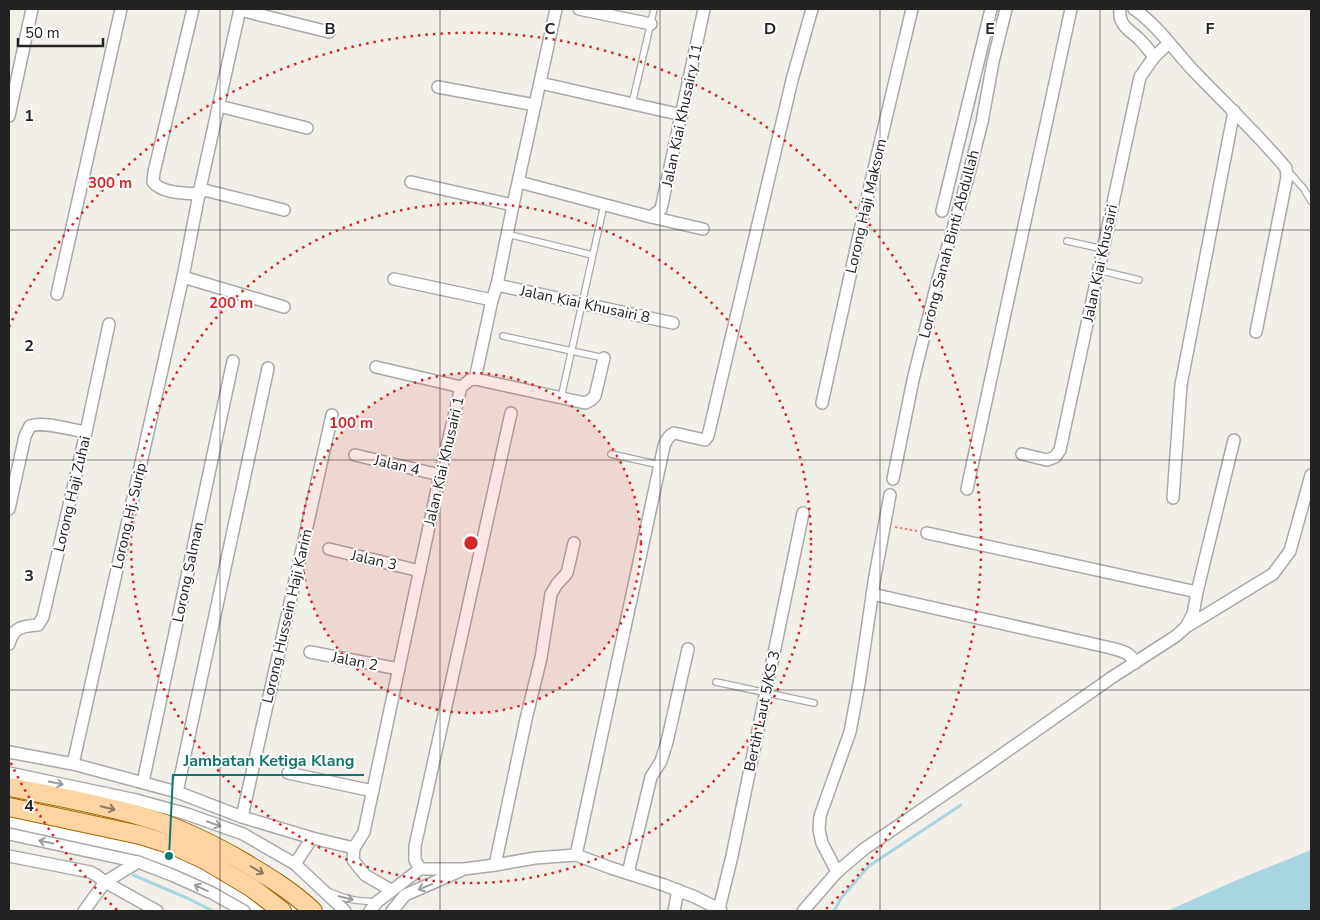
<svg xmlns="http://www.w3.org/2000/svg" width="1320" height="920" viewBox="0 0 1320 920" font-family="'Nunito Sans',sans-serif">
  <style>
    .water { fill: #a9d5e0 }
    .pier { fill: #fff }
    .lines { fill: none; stroke-linecap: round; stroke-linejoin: round }
    .stream { stroke: #a9d5e0; stroke-width: 3 }
    .service-casing { stroke: #a9a9a9; stroke-width: 8 }
    .minor-casing { stroke: #a9a9a9; stroke-width: 14 }
    .primary-casing { stroke: #a06800; stroke-width: 20 }
    .path { stroke: #fd7b6f; stroke-width: 2; stroke-dasharray: 2.5 2.5; stroke-linecap: butt }
    .service { stroke: #fff; stroke-width: 5.5 }
    .minor { stroke: #fff; stroke-width: 11 }
    .primary { stroke: #fed5a2; stroke-width: 18 }
    .oneway { stroke: #9c9c9c }
    .oneway2 { stroke: #907c62 }
    .grid { fill: none; stroke: #222; stroke-width: 1; stroke-opacity: 0.55 }
    .ring { fill: none; stroke: #d62828; stroke-width: 2.5; stroke-dasharray: 2.5 5 }
    .labels { text-anchor: middle; dominant-baseline: central; stroke-width: 4; stroke-linejoin: round; paint-order: stroke }
    .street-label { font-size: 15px; fill: #222; stroke: #fff }
    .grid-label { font-size: 16px; text-anchor: middle; font-weight: bold; fill: #222; stroke: #fff; stroke-width: 4; stroke-linejoin: round; paint-order: stroke }
    .centre { fill: #d62828; stroke: #fff; stroke-width: 2.5 }
    .ring-label { font-size: 15px; text-anchor: middle; font-weight: bold; fill: #d62828; stroke: #fff; stroke-width: 4; stroke-linejoin: round; paint-order: stroke }
    .leader { fill: none; stroke: #0f766e; stroke-width: 2 }
    .callout-dot { fill: #0f766e; stroke: #fff; stroke-width: 2 }
    .callout-label { font-size: 16px; text-anchor: middle; font-weight: bold; fill: #0f766e; stroke: #fff; stroke-width: 4; stroke-linejoin: round; paint-order: stroke }
  </style>
  <rect width="100%" height="100%" fill="#f2efe9"/>
  <!-- water -->
  <polygon class="water" points="1311,850 1311,911 1167,911 1244,877"/>
  <!-- pier -->
  <polygon class="pier" points="9,780 96,799 231,843 321,906 326,911 232,911 147,869 9,838"/>
  <g class="lines">
    <!-- stream -->
    <g class="stream">
      <polyline points="133,875 187,898 213,911"/>
      <polyline points="834,911 841,898 869,866 961,805"/>
    </g>
    <!-- service casing -->
    <g class="service-casing">
      <g id="service">
        <polyline points="632,104 654,9"/>
        <polyline points="1289,172 1304,189 1311,201"/>
        <polyline points="507,234 592,255"/>
        <polyline points="1067,241 1103,249"/>
        <polyline points="1098,270 1139,280"/>
        <polyline points="503,336 604,358"/>
        <polyline points="561,398 604,205"/>
        <polyline points="611,454 660,465"/>
        <polyline points="716,682 814,703"/>
        <path d="M330,892C346,900 359,901 377,902"/>
      </g>
    </g>
    <!-- minor casing -->
    <g class="minor-casing">
      <g id="minor">
        <path d="M193,9L154,172L153,182C163,194 185,193 200,194"/>
        <polyline points="579,9 651,24"/>
        <path d="M1120,9C1118,27 1131,30 1141,41C1146,46 1150,52 1154,57"/>
        <path d="M1134,9C1156,24 1172,47 1190,67C1222,101 1256,132 1286,168L1287,177L1256,332"/>
        <polyline points="240,10 329,32"/>
        <polyline points="540,83 682,115"/>
        <polyline points="438,87 535,105"/>
        <polyline points="219,106 307,128"/>
        <polyline points="9,116 32,9"/>
        <polyline points="411,182 513,205"/>
        <polyline points="519,182 651,217 703,229"/>
        <polyline points="200,189 284,210"/>
        <polyline points="942,211 991,9"/>
        <polyline points="651,217 661,209 704,9"/>
        <polyline points="183,277 284,307"/>
        <polyline points="394,279 492,300"/>
        <polyline points="497,285 673,323"/>
        <polyline points="57,294 121,9"/>
        <polyline points="376,367 461,387"/>
        <polyline points="475,379 585,403 591,400 595,396 604,358"/>
        <polyline points="822,403 869,190 912,9"/>
        <polyline points="1022,454 1047,460 1055,457 1060,450 1140,77 1154,57 1169,43"/>
        <polyline points="355,455 440,475"/>
        <polyline points="893,479 913,380 937,283 967,181 982,122 993,62 1006,9"/>
        <polyline points="967,489 1071,9"/>
        <polyline points="1173,498 1181,385 1234,111"/>
        <path d="M9,509L25,436L30,426C44,421 71,430 86,432"/>
        <polyline points="927,533 1197,592"/>
        <polyline points="329,549 420,571"/>
        <path d="M872,594L1111,648C1122,651 1130,652 1135,663"/>
        <polyline points="1187,625 1193,614 1197,592 1234,440"/>
        <path d="M9,644C13,627 23,626 38,625L43,617L86,432L109,324"/>
        <polyline points="310,652 399,669"/>
        <polyline points="9,752 73,764 177,792 242,817 312,838 354,848 364,832 440,475 461,387 470,380 475,379 492,300 497,285 513,205 556,9"/>
        <polyline points="73,764 183,277 200,189 240,9"/>
        <polyline points="9,773 136,800 187,814 243,834 295,864 345,911"/>
        <polyline points="288,773 373,791"/>
        <polyline points="143,782 233,361"/>
        <polyline points="177,792 268,368"/>
        <polyline points="242,817 332,415"/>
        <polyline points="9,834 138,862 172,875 212,893 244,911"/>
        <polyline points="354,848 353,860 365,875 391,890"/>
        <path d="M576,855L664,446C666,440 668,436 674,433L705,440L708,436L792,80L812,9"/>
        <polyline points="9,856 90,872 96,875 105,882 157,911"/>
        <polyline points="295,864 312,838"/>
        <polyline points="495,865 526,719 541,658 551,594 557,584 567,573 574,543"/>
        <polyline points="420,869 415,860 415,846 511,413"/>
        <polyline points="837,872 822,843 819,830 820,816 850,732 859,684 875,576 890,495"/>
        <polyline points="628,873 651,777 661,761 667,742 688,649"/>
        <polyline points="719,909 732,856 803,513"/>
        <polyline points="84,911 105,882 138,862"/>
        <polyline points="370,911 377,902 420,869 464,869 495,865 535,858 576,855 611,868 664,885 695,897 719,909 721,911"/>
        <polyline points="392,911 405,895 460,871"/>
        <polyline points="674,911 678,890"/>
        <polyline points="803,911 837,872 864,849 980,770 1111,678 1176,636 1186,627 1273,574 1290,551 1311,475"/>
      </g>
    </g>
    <!-- primary casing -->
    <g class="primary-casing">
      <g id="primary">
        <path d="M9,787C54,796 99,804 144,817C175,826 206,841 235,857C262,873 290,889 313,911"/>
        <polyline points="9,807 140,835 175,846 205,860 252,888 282,911"/>
      </g>
    </g>
    <!-- path -->
    <polyline class="path" points="895,527 917,531"/>
    <!-- service -->
    <use href="#service" class="service"/>
    <!-- minor -->
    <use href="#minor" class="minor"/>
    <!-- primary -->
    <use href="#primary" class="primary"/>
  </g>
  <!-- one-way arrows -->
  <defs><path id="oneway-shaft" d="M-6 0H5M1.5-3L5.5 0L1.5 3" fill="none" stroke-width="1.6" stroke-linecap="round" stroke-linejoin="round" transform="scale(1.25)"/></defs>
  <g class="oneway">
    <use href="#oneway-shaft" transform="translate(56 783) rotate(12)"/>
    <use href="#oneway-shaft" transform="translate(214 824) rotate(20)"/>
    <use href="#oneway-shaft" transform="translate(46 842) rotate(-168)"/>
    <use href="#oneway-shaft" transform="translate(425 887) rotate(158)"/>
    <use href="#oneway-shaft" transform="translate(201 888) rotate(-155)"/>
    <use href="#oneway-shaft" transform="translate(346 898) rotate(14)"/>
  </g>
  <g class="oneway2">
    <use href="#oneway-shaft" transform="translate(108 808) rotate(13)"/>
    <use href="#oneway-shaft" transform="translate(257 870) rotate(30)"/>
  </g>
  <!-- grid -->
  <path class="grid" d="M220,9V911M440,9V911M660,9V911M880,9V911M1100,9V911M9,230H1311M9,460H1311M9,690H1311"/>
  <!-- distance rings -->
  <circle cx="471" cy="543" r="170" fill="#d62828" fill-opacity=".12"/>
  <g class="ring">
    <circle cx="471" cy="543" r="170"/>
    <circle cx="471" cy="543" r="340"/>
    <path d="M117 910A510 510 0 0 1 9 759M9 327A510 510 0 1 1 825 910"/>
  </g>
  <g class="labels">
    <!-- street labels -->
    <g class="street-label">
      <text transform="translate(682 115) rotate(-78)">Jalan Kiai Khusairy 11</text>
      <text transform="translate(866 206) rotate(-77)">Lorong Haji Maksom</text>
      <text transform="translate(949 244) rotate(-75)">Lorong Sanah Binti Abdullah</text>
      <text transform="translate(1100 263) rotate(-78)">Jalan Kiai Khusairi</text>
      <text transform="translate(585 304) rotate(12)">Jalan Kiai Khusairi 8</text>
      <text transform="translate(444 461) rotate(-77)">Jalan Kiai Khusairi 1</text>
      <text transform="translate(397 465) rotate(13)">Jalan 4</text>
      <text transform="translate(72 494) rotate(-77)">Lorong Haji Zuhai</text>
      <text transform="translate(129 516) rotate(-77)">Lorong Hj. Surip</text>
      <text transform="translate(374 560) rotate(13)">Jalan 3</text>
      <text transform="translate(188 572) rotate(-78)">Lorong Salman</text>
      <text transform="translate(287 616) rotate(-77)">Lorong Hussein Haji Karim</text>
      <text transform="translate(355 661) rotate(11)">Jalan 2</text>
      <text transform="translate(762 711) rotate(-78)">Bertih Laut 5/KS 3</text>
    </g>
  </g>
  <g class="grid-label">
    <text x="330" y="34">B</text>
    <text x="550" y="34">C</text>
    <text x="770" y="34">D</text>
    <text x="990" y="34">E</text>
    <text x="1210" y="34">F</text>
    <text x="29" y="121">1</text>
    <text x="29" y="351">2</text>
    <text x="29" y="581">3</text>
    <text x="29" y="811">4</text>
  </g>
  <circle cx="471" cy="543" r="8" class="centre"/>
  <g class="ring-label">
    <text x="110" y="188">300 m</text>
    <text x="231" y="308">200 m</text>
    <text x="351" y="428">100 m</text>
  </g>
  <!-- callouts -->
  <path class="leader" d="M169 856L173 775H364"/>
  <circle class="callout-dot" cx="169" cy="856" r="5"/>
  <g class="callout-label">
    <text x="269" y="766">Jambatan Ketiga Klang</text>
  </g>
  <!-- border -->
  <rect width="1320" height="920" fill="none" stroke="#222222" stroke-width="20"/>
  <!-- scale -->
  <path d="M18 38v8h85v-8" fill="none" stroke="#222222" stroke-width="2.5"/>
  <text x="25" y="38" font-size="15" fill="#222222" stroke="#ffffff" stroke-width="4" paint-order="stroke">50 m</text>
</svg>
